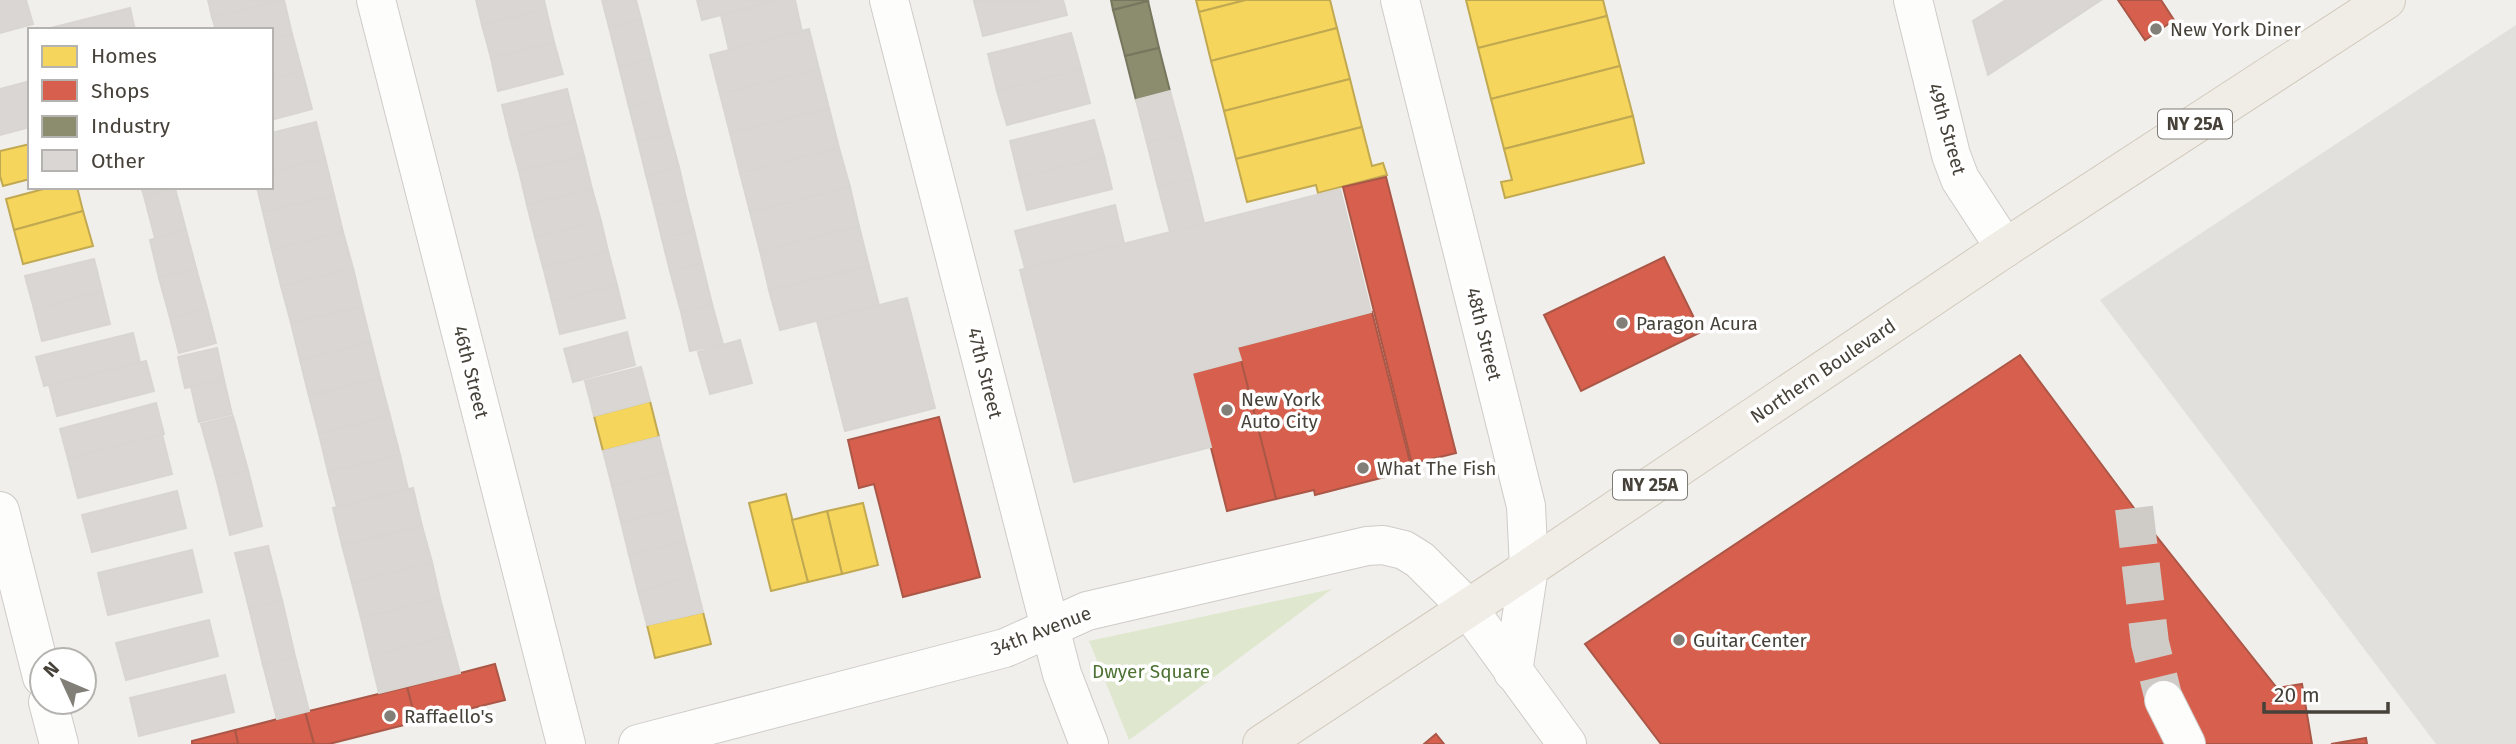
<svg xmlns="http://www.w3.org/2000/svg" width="2516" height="744" viewBox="0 0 2516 744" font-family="'Fira Sans',sans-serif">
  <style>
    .green { fill: #dfe8cf }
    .parking { fill: #e2e0dd }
    .homes { fill: #f6d55c; stroke: #c1a952; stroke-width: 2 }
    .shops { fill: #d6604d; stroke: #ab5747; stroke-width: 2 }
    .industry { fill: #8c8c6e; stroke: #77765e; stroke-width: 2 }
    .building { fill: #d9d6d3; stroke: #d9d6d2; stroke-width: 2 }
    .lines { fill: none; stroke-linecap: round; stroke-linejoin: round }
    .minor-tunnel { stroke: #cfccc8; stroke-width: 38; stroke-dasharray: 38 19; stroke-linecap: butt }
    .minor-casing { stroke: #cecbc8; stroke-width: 40 }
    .major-casing { stroke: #d1cabc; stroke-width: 40 }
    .minor { stroke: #fdfdfc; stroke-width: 38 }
    .major { stroke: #f0ece6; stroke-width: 38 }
    .poi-dot { fill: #827e78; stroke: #fff; stroke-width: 2.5 }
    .labels { text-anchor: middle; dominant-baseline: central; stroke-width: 7; stroke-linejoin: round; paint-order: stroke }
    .shield { fill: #fff; stroke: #7e7a74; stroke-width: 2 }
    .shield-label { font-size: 18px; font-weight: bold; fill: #464139 }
    .poi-label { font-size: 19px; fill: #464139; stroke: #fff; text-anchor: start }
    .street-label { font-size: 19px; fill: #464139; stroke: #fff }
    .park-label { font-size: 19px; fill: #4d7133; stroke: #fff }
  </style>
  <rect width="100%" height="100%" fill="#f1efec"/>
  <!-- green -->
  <polygon class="green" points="1332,589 1139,733 1129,740 1089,641"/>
  <!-- parking -->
  <polygon class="parking" points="2516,25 2516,744 2436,744 2100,300"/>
  <!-- homes -->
  <g class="homes">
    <polygon points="1196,0 1246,0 1199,12"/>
    <polygon points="1246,0 1330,0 1337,28 1211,61 1199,12"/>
    <polygon points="1466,0 1603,0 1607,16 1478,48"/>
    <polygon points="1607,16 1620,66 1491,99 1478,48"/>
    <polygon points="1337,28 1350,79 1224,111 1211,61"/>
    <polygon points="1620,66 1633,116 1504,149 1491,99"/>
    <polygon points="1350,79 1362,127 1236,159 1224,111"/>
    <polygon points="1633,116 1644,163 1505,198 1501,182 1512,180 1504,149"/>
    <polygon points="1362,127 1372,166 1383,163 1387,175 1318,193 1316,185 1247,202 1236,159"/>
    <polygon points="30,144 30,179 3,186 0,176 0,151"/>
    <polygon points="51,187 77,187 83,211 14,230 6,199"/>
    <polygon points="83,211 93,246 23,264 14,230"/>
    <polygon points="650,401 659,437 603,451 594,416"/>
    <polygon points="786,494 808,582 771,591 749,503"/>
    <polygon points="863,503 878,565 842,574 827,511"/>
    <polygon points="827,511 842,574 808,582 792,520"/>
    <polygon points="703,612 711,644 655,658 647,625"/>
  </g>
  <!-- shops -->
  <g class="shops">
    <polygon points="2118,0 2161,0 2174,20 2145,40"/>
    <polygon points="1386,177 1456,453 1412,464 1343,187"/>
    <polygon points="1664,257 1701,332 1581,391 1544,315"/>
    <polygon points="1372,312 1412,470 1315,495 1314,490 1276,499 1237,347"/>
    <polygon points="2020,355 2134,508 2277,688 2302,684 2312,744 1661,744 1585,644"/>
    <polygon points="1241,360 1276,499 1227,511 1192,373"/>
    <polygon points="939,417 980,577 903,597 874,484 859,488 848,440"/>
    <polygon points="495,664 505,700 416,722 407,687"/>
    <polygon points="407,687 416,722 329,744 314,744 305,712"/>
    <polygon points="305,712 314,744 238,744 235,730"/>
    <polygon points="235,730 238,744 192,744 192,741"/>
    <polygon points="1436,734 1444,744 1424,744"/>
    <polygon points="2366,738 2367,744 2331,744"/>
  </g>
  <!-- industry -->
  <g class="industry">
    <polygon points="1111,0 1147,0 1148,1 1113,10"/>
    <polygon points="1148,1 1159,48 1125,56 1113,10"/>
    <polygon points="1159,48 1170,91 1136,100 1125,56"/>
  </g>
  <!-- building -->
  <g class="building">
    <polygon points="0,0 26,0 33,24 0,33"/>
    <polygon points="208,0 281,0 212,17"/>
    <polygon points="284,0 292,34 271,39 271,30 216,30 212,17"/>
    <polygon points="476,0 544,0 546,9 482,25"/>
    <polygon points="602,0 636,0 641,19 609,27"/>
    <polygon points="697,0 778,0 702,20"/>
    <polygon points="778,0 795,0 802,32 729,50 721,15"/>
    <polygon points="1063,0 1067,15 983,36 974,1"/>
    <polygon points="2006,0 2101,0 1988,75 1973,21"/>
    <polygon points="130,8 135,30 43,30"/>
    <polygon points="546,9 554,42 491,58 482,25"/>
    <polygon points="641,19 651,59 619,67 609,27"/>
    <polygon points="809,29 819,69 720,94 710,55"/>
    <polygon points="1071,33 1081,69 997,91 988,54"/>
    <polygon points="292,34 302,71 271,79 271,39"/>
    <polygon points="554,42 563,74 498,91 491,58"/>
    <polygon points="651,59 661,99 629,107 619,67"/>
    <polygon points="819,69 829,108 730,133 720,94"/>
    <polygon points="1081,69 1090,103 1007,125 997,91"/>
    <polygon points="302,71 312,109 271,120 271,79"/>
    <polygon points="30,81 30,127 0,135 0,89"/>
    <polygon points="567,89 575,121 510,138 502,105"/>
    <polygon points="1170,91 1182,135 1147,143 1136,100"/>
    <polygon points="661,99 670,134 638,142 629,107"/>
    <polygon points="829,108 839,148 740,173 730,133"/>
    <polygon points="1094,120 1104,156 1019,178 1010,141"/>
    <polygon points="575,121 584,156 519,171 510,138"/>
    <polygon points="316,122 325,158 271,172 271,133"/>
    <polygon points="670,134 679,167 646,175 638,142"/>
    <polygon points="1182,135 1193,178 1158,187 1147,143"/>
    <polygon points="839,148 850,187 750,212 740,173"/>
    <polygon points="584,156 592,189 527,205 519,171"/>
    <polygon points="1104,156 1112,189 1027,210 1019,178"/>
    <polygon points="325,158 334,195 263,212 257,187 271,187 271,172"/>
    <polygon points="679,167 686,198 654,206 646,175"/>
    <polygon points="1193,178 1204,223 1170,232 1158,187"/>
    <polygon points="141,187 175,187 175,188 144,196"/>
    <polygon points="850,187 859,226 760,251 750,212"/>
    <polygon points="175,188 186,230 155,238 144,196"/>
    <polygon points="592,189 601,221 535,237 527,205"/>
    <polygon points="1340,189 1371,312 1237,347 1241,360 1192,373 1211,447 1074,482 1020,270"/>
    <polygon points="334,195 343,232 272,250 263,212"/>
    <polygon points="686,198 694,230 662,239 654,206"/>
    <polygon points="1115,205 1124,243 1025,268 1015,231"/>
    <polygon points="601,221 608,251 543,267 535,237"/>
    <polygon points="859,226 869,266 769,290 760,251"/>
    <polygon points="186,230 196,268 159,278 150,240"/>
    <polygon points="694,230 702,263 670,271 662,239"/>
    <polygon points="343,232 353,268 281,286 272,250"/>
    <polygon points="608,251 617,285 552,302 543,267"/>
    <polygon points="94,259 102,291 34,309 25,276"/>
    <polygon points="702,263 712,304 681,312 670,271"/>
    <polygon points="869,266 879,305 780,330 769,290"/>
    <polygon points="196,268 207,308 170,318 159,278"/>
    <polygon points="353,268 362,306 291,323 281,286"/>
    <polygon points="617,285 625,318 560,334 552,302"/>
    <polygon points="102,291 110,324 42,341 34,309"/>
    <polygon points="907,298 935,408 845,431 817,321"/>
    <polygon points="712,304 723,344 690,351 681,312"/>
    <polygon points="362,306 371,342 300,360 291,323"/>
    <polygon points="207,308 216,343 179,353 170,318"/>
    <polygon points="627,332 635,365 573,382 564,349"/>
    <polygon points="133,333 140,362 44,386 36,357"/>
    <polygon points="740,340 752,383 710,394 698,352"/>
    <polygon points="371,342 380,378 309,396 300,360"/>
    <polygon points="217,348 224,380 185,388 178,357"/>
    <polygon points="146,361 154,391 57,416 49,385"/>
    <polygon points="641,367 650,401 594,416 585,381"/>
    <polygon points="380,378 390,416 319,434 309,396"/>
    <polygon points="224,380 232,414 199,422 191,387"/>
    <polygon points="156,403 164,434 68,459 60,429"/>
    <polygon points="233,416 248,470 216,478 201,424"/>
    <polygon points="390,416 400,455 328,472 319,434"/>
    <polygon points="162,434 172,474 78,498 68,459"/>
    <polygon points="659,437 668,472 612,486 603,451"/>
    <polygon points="400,455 408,489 337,507 328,472"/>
    <polygon points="248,470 262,526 230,535 216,478"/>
    <polygon points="668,472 677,508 621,522 612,486"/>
    <polygon points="413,488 422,526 342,545 333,508"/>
    <polygon points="177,491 186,528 92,552 82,515"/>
    <polygon points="677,508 685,541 629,555 621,522"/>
    <polygon points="422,526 432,562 352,583 342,545"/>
    <polygon points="685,541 694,576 638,591 629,555"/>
    <polygon points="268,546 282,600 249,608 235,553"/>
    <polygon points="192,550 202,592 108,615 98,573"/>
    <polygon points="432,562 440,598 361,618 352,583"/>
    <polygon points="694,576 703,612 647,625 638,591"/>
    <polygon points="440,598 450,636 370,656 361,618"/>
    <polygon points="282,600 295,656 263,665 249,608"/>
    <polygon points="209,620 218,656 126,680 116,643"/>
    <polygon points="450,636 460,673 379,693 370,656"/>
    <polygon points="295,656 309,711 277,719 263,665"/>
    <polygon points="225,675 234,712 139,736 130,698"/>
  </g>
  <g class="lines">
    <!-- minor-tunnel -->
    <polyline class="minor-tunnel" points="2134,508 2150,643 2164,700"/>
    <!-- minor casing -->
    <g class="minor-casing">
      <g id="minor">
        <polyline points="376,0 566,744"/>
        <polyline points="889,0 1062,674 1089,744"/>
        <polyline points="1400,0 1526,506 1529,568 1513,672"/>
        <polyline points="1913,0 1951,155 1960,179 2005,248"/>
        <polyline points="0,511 42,677"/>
        <polyline points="2164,700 2186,744"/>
        <polyline points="48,702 59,744"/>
        <polyline points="638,744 1005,648 1087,611 1367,546 1383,545 1404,550 1420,560 1467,607 1567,744"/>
      </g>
    </g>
    <!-- major casing -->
    <g class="major-casing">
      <polyline id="major" points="1262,744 1529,568 2005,248 2386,0"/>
    </g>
    <!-- minor -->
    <use href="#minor" class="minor"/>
    <!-- major -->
    <use href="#major" class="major"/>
  </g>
  <!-- markers -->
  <g class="poi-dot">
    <circle cx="2156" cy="29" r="7"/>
    <circle cx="1622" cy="323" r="7"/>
    <circle cx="1227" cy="410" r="7"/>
    <circle cx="1363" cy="468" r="7"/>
    <circle cx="1679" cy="640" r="7"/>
    <circle cx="390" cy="716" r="7"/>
  </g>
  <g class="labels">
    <!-- shield labels -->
    <g class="shield">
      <rect x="2158" y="109.5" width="74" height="29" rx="5"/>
      <rect x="1613" y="470.5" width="74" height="29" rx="5"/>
    </g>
    <g class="shield-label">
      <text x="2195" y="124">NY 25A</text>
      <text x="1650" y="485">NY 25A</text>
    </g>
    <!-- poi labels -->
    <g class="poi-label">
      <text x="2170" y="29">New York Diner</text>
      <text x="1636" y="323">Paragon Acura</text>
      <text x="1241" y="399">New York<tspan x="1241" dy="22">Auto City</tspan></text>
      <text x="1377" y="468">What The Fish</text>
      <text x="1693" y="640">Guitar Center</text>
      <text x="404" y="716">Raffaello's</text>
    </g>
    <!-- street labels -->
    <g class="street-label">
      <text transform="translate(1947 129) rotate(74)">49th Street</text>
      <text transform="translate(1484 334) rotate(76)">48th Street</text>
      <text transform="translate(1823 371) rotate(-34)">Northern Boulevard</text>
      <text transform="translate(471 372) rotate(76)">46th Street</text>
      <text transform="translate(985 373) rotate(76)">47th Street</text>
      <text transform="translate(1041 631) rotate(-21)">34th Avenue</text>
    </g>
    <!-- park labels -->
    <g class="park-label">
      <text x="1151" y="671">Dwyer Square</text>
    </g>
  </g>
  <!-- legend -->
  <rect x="28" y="28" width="245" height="161" fill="#ffffff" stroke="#b5b3b0" stroke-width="2"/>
  <rect x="42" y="46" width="35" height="21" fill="#f6d55c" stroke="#b5b3b0" stroke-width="2"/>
  <text x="91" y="63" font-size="21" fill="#464139">Homes</text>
  <rect x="42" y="80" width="35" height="21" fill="#d6604d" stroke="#b5b3b0" stroke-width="2"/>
  <text x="91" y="98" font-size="21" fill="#464139">Shops</text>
  <rect x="42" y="116" width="35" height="21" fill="#8c8c6e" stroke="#b5b3b0" stroke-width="2"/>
  <text x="91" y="133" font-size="21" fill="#464139">Industry</text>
  <rect x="42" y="150" width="35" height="21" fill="#d9d6d3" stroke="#b5b3b0" stroke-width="2"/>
  <text x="91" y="168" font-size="21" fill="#464139">Other</text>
  <!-- north arrow -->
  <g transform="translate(63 681) rotate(314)"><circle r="33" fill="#ffffff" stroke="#b5b3b0" stroke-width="2"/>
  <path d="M0-5L12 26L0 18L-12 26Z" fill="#827e78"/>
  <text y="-10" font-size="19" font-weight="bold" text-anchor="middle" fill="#464139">N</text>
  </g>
  <!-- scale -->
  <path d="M2264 702v10h124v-10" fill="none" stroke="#464139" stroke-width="3.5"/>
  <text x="2274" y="702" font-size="21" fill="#464139" stroke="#ffffff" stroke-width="5" paint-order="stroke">20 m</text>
</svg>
